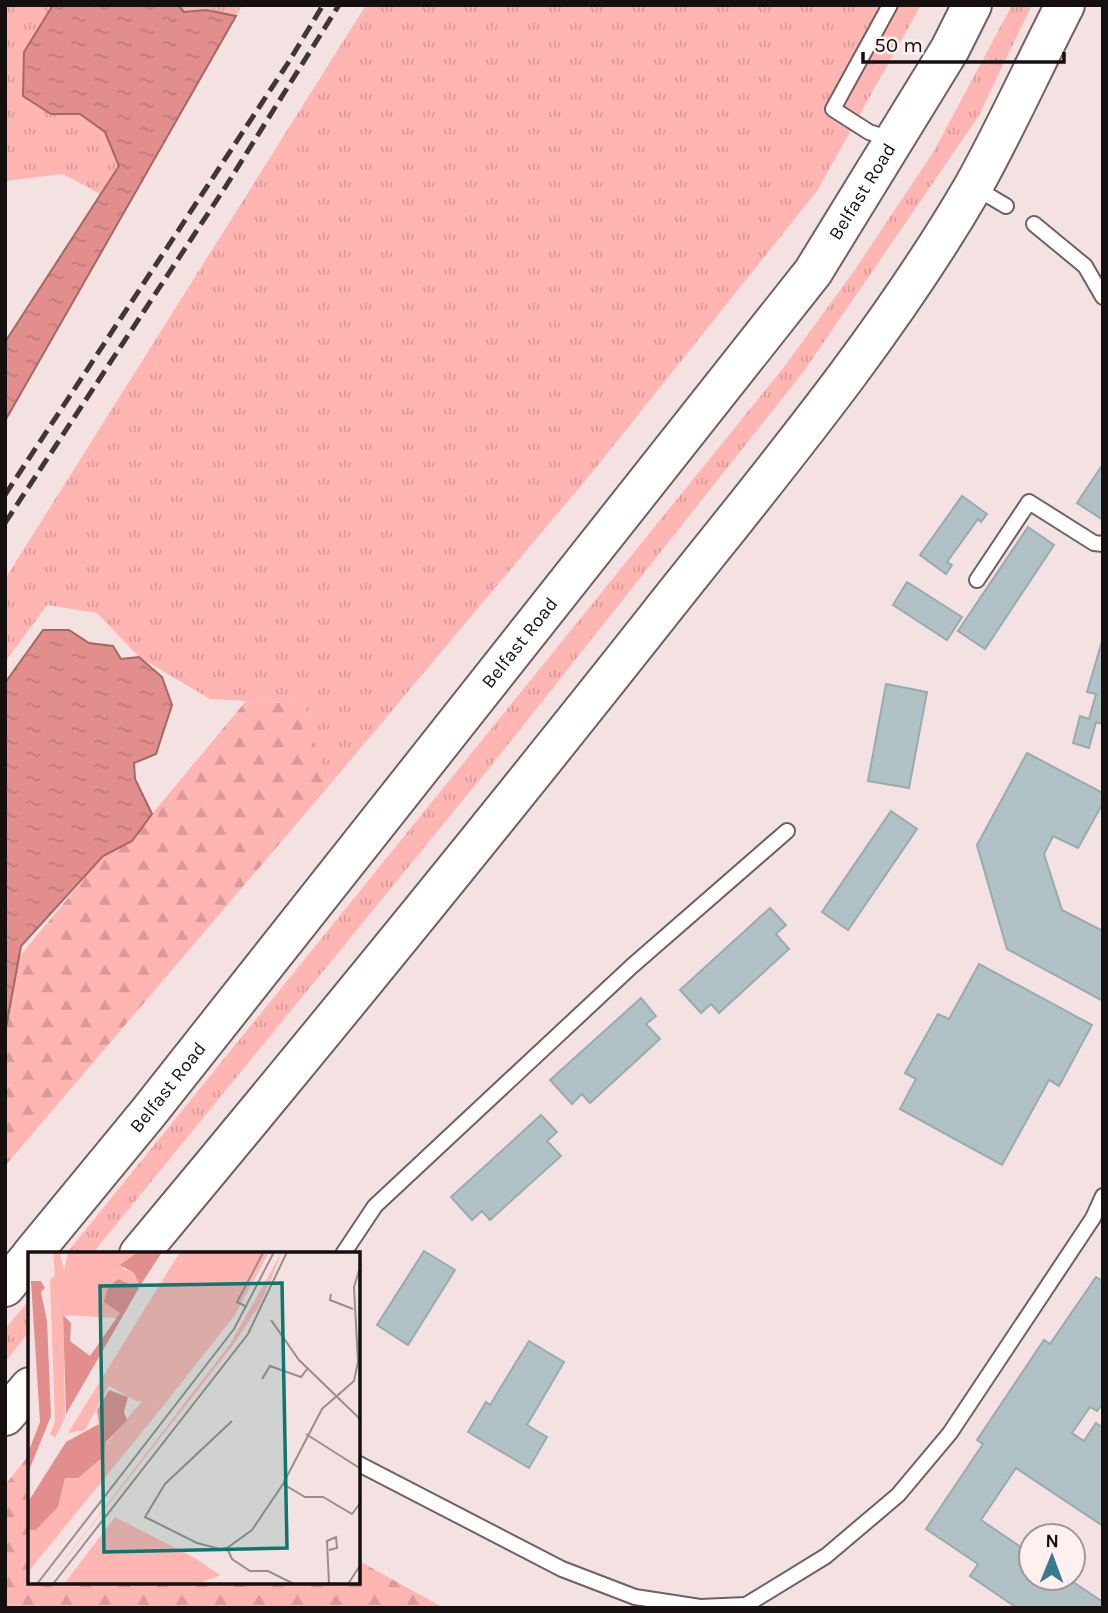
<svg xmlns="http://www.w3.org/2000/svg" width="1108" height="1613" viewBox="0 0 1108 1613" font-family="Karla,sans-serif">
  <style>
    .grass { fill: url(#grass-tufts) }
    .forest { fill: url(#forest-firs) }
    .water { fill: url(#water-ripples); stroke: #a46866; stroke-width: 2 }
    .building { fill: #b1c2c7; stroke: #9aaaaf; stroke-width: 2 }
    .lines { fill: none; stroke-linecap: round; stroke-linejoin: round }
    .lane-casing { stroke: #706160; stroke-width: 18 }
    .highway-casing { stroke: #706160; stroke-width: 42 }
    .lane { stroke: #fff; stroke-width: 14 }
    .highway { stroke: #fff; stroke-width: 38 }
    .rail { stroke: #3f3736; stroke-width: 5; stroke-dasharray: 14 7; stroke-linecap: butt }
    .labels { text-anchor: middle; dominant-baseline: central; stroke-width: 5; stroke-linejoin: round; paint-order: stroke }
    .street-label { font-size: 19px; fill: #150f0f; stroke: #fef0ef }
    .inset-road { fill: none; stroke: #9a8e8d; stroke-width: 2 }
    .view { fill: #0f766e; fill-opacity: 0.15; stroke: #0f766e; stroke-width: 3.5 }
    .inset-edge { fill: none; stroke: #150f0f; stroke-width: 3.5 }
  </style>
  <defs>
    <pattern id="grass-tufts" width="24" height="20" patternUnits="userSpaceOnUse" patternTransform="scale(1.75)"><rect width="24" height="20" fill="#ffb5b2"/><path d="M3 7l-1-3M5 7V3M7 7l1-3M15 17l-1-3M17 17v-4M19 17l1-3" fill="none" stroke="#da9a98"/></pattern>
    <pattern id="forest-firs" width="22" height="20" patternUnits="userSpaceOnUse" patternTransform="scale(1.75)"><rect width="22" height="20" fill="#ffb5b2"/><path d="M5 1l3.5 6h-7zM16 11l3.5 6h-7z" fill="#da9a98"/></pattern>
    <pattern id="water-ripples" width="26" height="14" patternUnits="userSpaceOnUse" patternTransform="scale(1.75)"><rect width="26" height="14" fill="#e28e8c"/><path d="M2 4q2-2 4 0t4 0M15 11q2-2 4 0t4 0" fill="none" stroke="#c17978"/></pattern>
  </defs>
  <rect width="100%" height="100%" fill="#f3e2e1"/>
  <!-- grass -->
  <g class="grass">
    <polygon points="5,5 53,5 24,52 51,114 80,114 105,132 119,166 100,194 63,174 5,181"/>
    <polygon points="178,5 243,5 236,16 206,10 183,12"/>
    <polygon points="366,5 921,5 817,191 594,470 327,788 304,704 210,699 139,657 97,613 47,605 5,662 5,579"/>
    <polygon points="1012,5 1032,5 978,117 804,371 499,756 92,1254 66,1254 784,367 854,271 934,151"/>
    <polygon points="30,1299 30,1331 5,1362 5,1329"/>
  </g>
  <!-- forest -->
  <g class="forest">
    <polygon points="246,701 304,704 327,788 5,1166 5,1033 19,957 103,856 132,841 152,814"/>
    <polygon points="30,1454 30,1583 359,1583 359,1561 444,1608 5,1608 5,1485"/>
  </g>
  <!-- water -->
  <g class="water">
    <polygon points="53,5 178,5 184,12 206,10 236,16 5,421 5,342 119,166 105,132 80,114 51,114 23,96 24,52"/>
    <polygon points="43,630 69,630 89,643 113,646 121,659 139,657 162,677 172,705 156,754 134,763 135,779 152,814 132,841 103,856 21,946 5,1033 5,683"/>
  </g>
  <!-- building -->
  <g class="building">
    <polygon points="1103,464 1103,520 1077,503"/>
    <polygon points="962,496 987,514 981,522 978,519 947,562 952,565 946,574 920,555"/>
    <polygon points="1028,527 1054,545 985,649 958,631"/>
    <polygon points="907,582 962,617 947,640 893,605"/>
    <polygon points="1103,638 1103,724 1096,722 1089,748 1073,743 1080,716 1089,719 1096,694 1087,692"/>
    <polygon points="886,684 927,692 909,788 868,781"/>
    <polygon points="1027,753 1103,793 1103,803 1078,848 1053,836 1044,854 1062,910 1103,931 1103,1001 1007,949 977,845"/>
    <polygon points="891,811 917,829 848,930 822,912"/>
    <polygon points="770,908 786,925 776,934 789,949 719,1013 711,1004 701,1013 680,990"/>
    <polygon points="979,964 1092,1025 1059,1086 1049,1080 1002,1165 900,1109 916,1079 905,1073 938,1014 949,1019"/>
    <polygon points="641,998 656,1016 646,1024 660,1039 590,1103 582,1094 572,1104 550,1080"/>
    <polygon points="541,1115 557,1132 547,1141 561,1156 490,1220 482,1211 472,1220 451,1197"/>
    <polygon points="424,1251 455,1270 408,1345 377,1325"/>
    <polygon points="1096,1277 1103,1281 1103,1403 1097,1411 1090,1407 1072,1433 1084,1441 1096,1423 1103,1428 1103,1526 1016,1468 981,1520 1031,1554 1031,1578 1067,1578 1103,1602 1103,1608 1017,1608 970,1576 978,1564 926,1529 983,1444 977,1440 1044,1340 1050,1344"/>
    <polygon points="529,1341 564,1362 527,1425 547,1437 529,1468 468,1432 486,1402 490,1405"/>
  </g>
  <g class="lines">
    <!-- lane casing -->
    <g class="lane-casing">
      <g id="lane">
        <polyline points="890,5 833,109 869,132 893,140"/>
        <polyline points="974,187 1006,206"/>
        <polyline points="1034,224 1085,266 1103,297"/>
        <polyline points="977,580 1029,502 1094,543 1103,544"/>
        <polyline points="343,1254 375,1206 632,966 787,831"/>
        <polyline points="359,1464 562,1569 635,1597 700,1607 746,1605 826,1556 898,1495 950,1433 1093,1218 1103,1196"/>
      </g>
    </g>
    <!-- highway casing -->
    <g class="highway-casing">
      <g id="highway">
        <path id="s1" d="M32,1254L148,1113L813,272L950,49L972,5"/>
        <path d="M139,1254C315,1043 488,831 658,616C768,477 884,340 973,187C1006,128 1034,65 1065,5"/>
        <polyline points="5,1287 30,1257"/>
        <polyline points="5,1416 30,1387"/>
      </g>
    </g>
    <!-- lane -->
    <use href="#lane" class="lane"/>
    <!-- highway -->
    <use href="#highway" class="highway"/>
    <!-- rail -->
    <g class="rail">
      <polyline points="5,495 288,63 323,5"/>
      <polyline points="5,523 226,186 339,5"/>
    </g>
  </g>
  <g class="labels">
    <!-- street labels -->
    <g class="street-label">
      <text stroke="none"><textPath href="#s1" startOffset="1349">Belfast Road</textPath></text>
      <text stroke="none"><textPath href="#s1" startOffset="782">Belfast Road</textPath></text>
      <text stroke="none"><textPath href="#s1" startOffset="215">Belfast Road</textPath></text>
    </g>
  </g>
  <!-- overview -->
  <g transform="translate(28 1252)">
    <rect width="332" height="332" fill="#f3e2e1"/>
    <path d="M25,0H32L36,19L40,0H110L94,17L106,21L112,34L102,36L97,30L85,53L92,61L89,66L35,63L37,166L27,186L22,182L27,170L22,28L27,23ZM152,0H241L207,63L128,163L124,149H108L81,134L57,178L40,181ZM254,0L233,51L205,93L18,332L202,92Z" fill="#ffb5b2"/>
    <path d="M114,149H124L128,163L0,320V278H8L30,255L37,226L76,204L78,192ZM87,265L167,306L192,323L170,332H36Z" fill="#ffb5b2"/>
    <path d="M110,0H134L112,34L106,21L92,13ZM90,27L111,36L38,162L35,63L43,71L42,89L62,104L92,61L76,50L80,36ZM3,29H13L17,36L13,40L19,69L23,164L0,221V201L12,170ZM81,138L100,145L96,160L99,168L78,190L76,204L50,226H37L30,255L8,278H1L0,250L38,190L71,172L69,158Z" fill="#e28e8c"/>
    <path class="inset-road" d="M303,42L302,48L325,57M219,55L209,50L235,1L231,0M243,68L271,108L333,168M234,127L242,114L273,125L280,116M204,169L137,232L117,265L169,291L192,297L199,296L224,278L255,232L294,157L326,129L330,110L326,35L333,12M278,182L333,217M255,232L277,245H295L324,262L333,250M199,296L204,307L222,319H240L266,332M301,298L309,296L308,285L299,289L301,332M9,332L206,77L246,0M25,332L220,82L259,0M320,332L333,312"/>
    <path class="view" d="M254,31L259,296L76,300L72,34Z"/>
    <rect width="332" height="332" class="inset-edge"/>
  </g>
  <!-- border -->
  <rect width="1108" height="1613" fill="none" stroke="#150f0f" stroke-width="14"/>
  <!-- north arrow -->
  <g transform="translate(1052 1557) rotate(1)"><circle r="33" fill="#fef0ef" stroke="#a19695" stroke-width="2"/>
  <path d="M0-5L12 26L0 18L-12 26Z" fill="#397b8d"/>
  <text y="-10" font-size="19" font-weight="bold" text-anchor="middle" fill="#150f0f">N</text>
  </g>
  <!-- scale -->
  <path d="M863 52v10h201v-10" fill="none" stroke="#150f0f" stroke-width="3.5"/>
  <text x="874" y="52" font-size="21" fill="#150f0f" stroke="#fef0ef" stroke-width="5" paint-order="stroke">50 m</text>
</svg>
